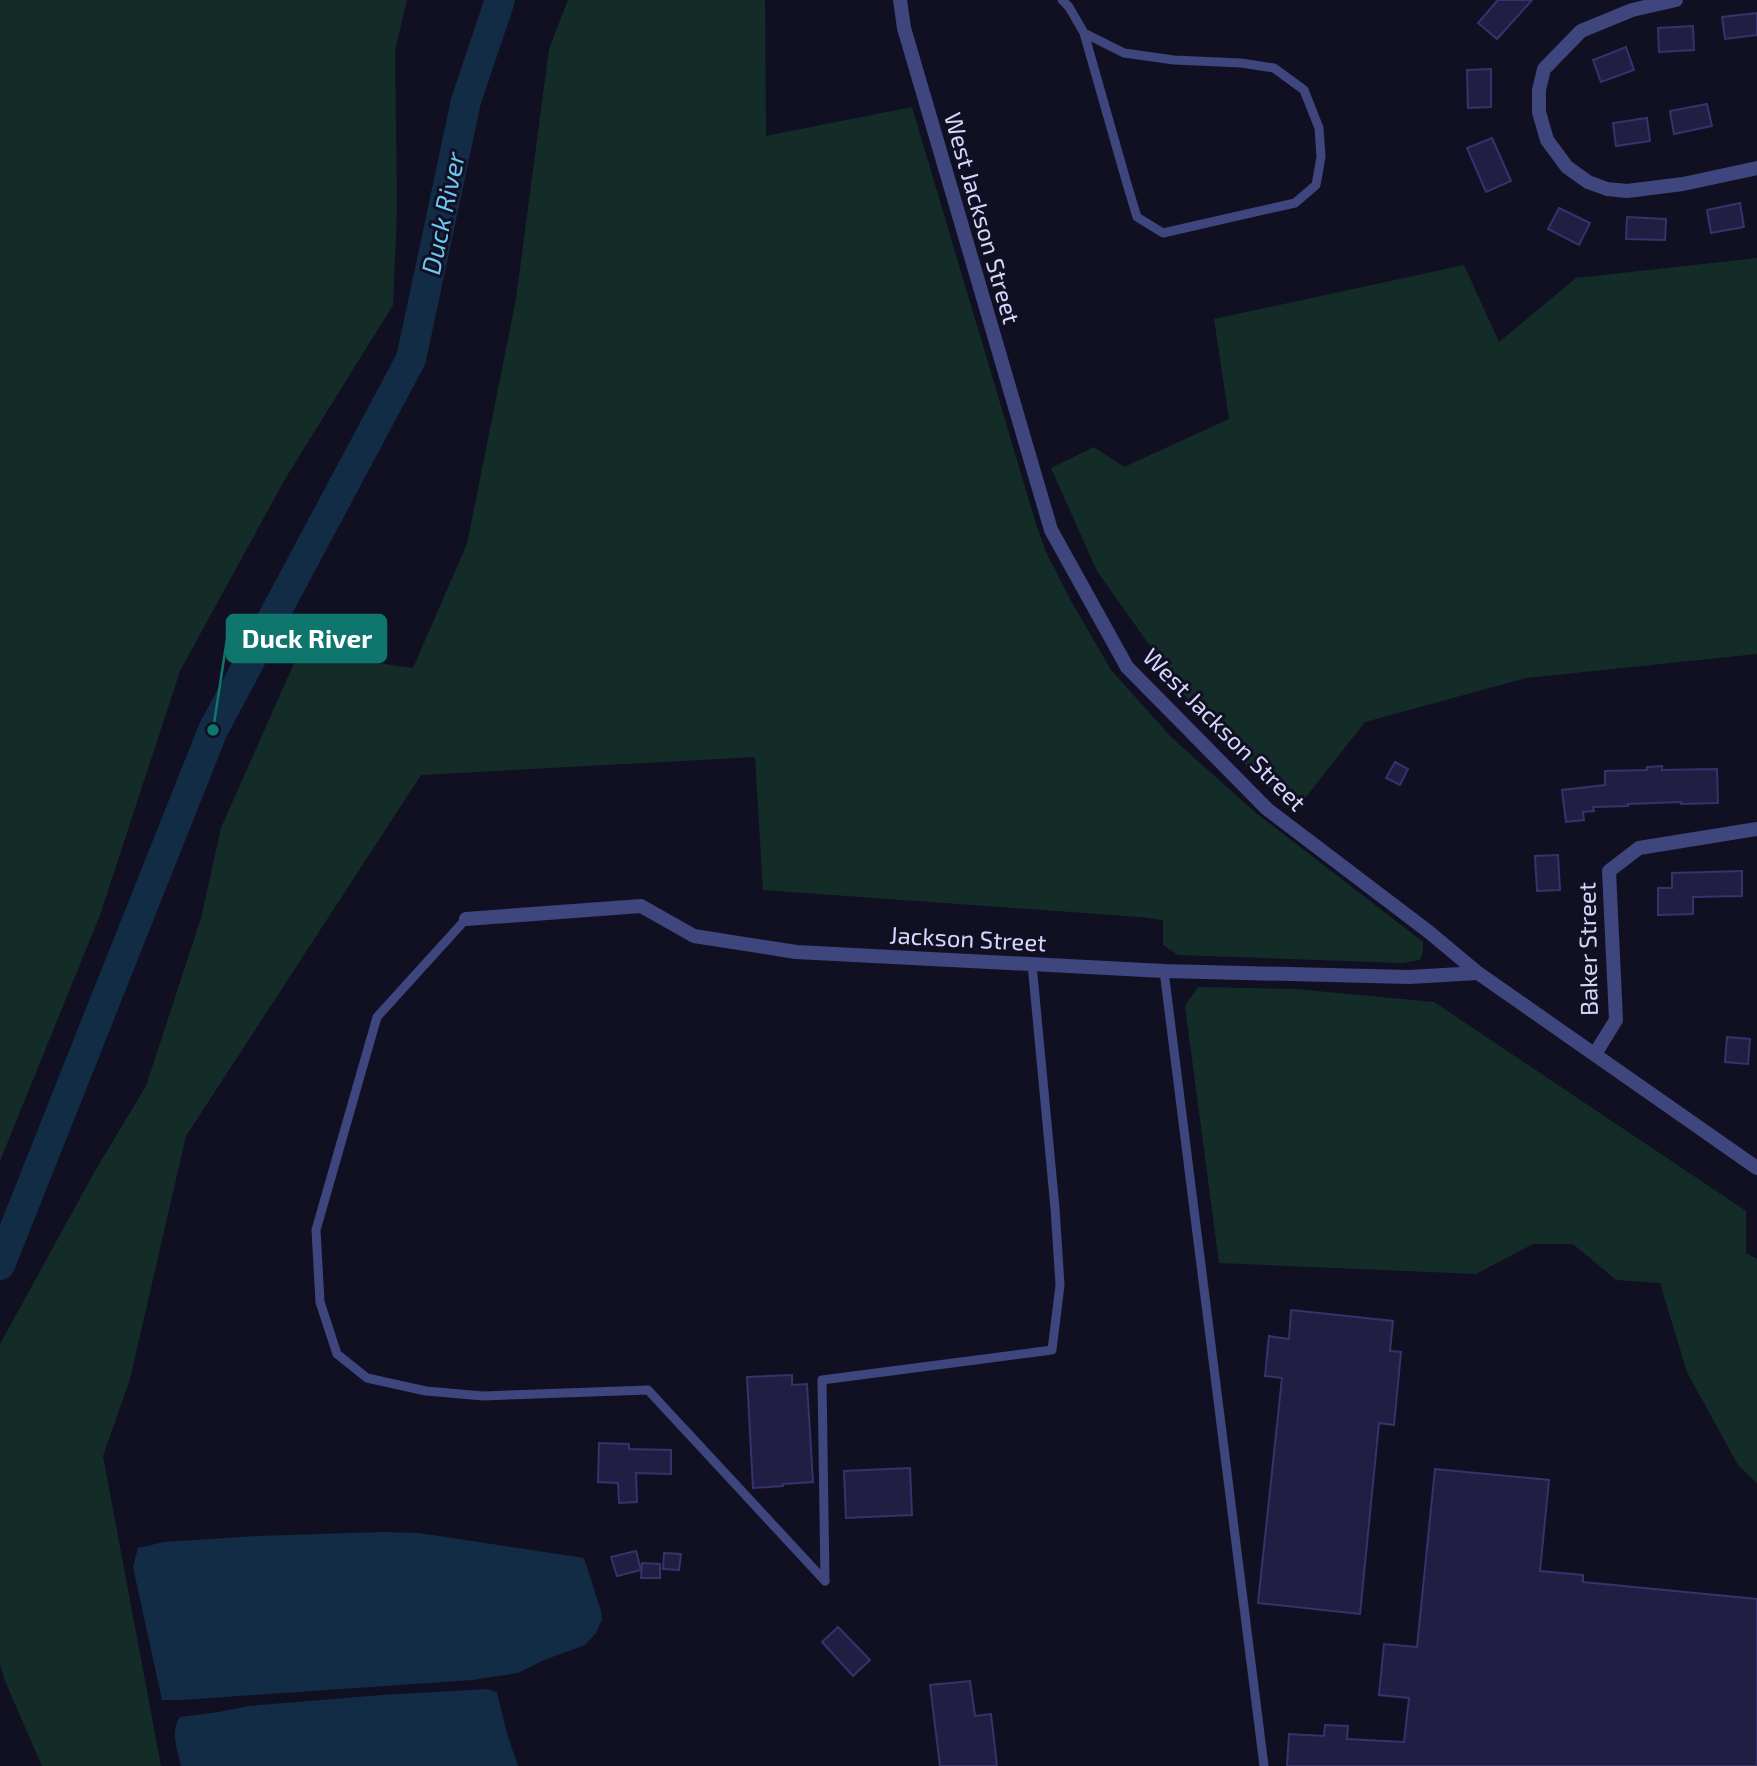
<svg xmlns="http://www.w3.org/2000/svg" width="1757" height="1766" viewBox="0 0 1757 1766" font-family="'Exo 2',sans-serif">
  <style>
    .green { fill: #142c28 }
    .water { fill: #122c45 }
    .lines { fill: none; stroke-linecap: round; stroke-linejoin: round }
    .river { stroke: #122c45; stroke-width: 30 }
    .building { fill: #201e42; stroke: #36326c; stroke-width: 2 }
    .lane { stroke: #3f457d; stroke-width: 9 }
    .street { stroke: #3f457d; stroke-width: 14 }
    .labels { text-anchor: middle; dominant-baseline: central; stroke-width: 6; stroke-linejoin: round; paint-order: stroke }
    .street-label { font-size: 24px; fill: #d5d6fb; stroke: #111023 }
    .water-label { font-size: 26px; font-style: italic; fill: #6dc7f2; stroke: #111023 }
    .leader { fill: none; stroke: #0f766e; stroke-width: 2.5 }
    .callout-dot { fill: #0f766e; stroke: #111023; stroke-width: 2.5 }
    .callout { fill: #0f766e; stroke: #0f766e; stroke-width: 2.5 }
    .callout-label { font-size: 26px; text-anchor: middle; font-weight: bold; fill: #fff }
  </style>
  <rect width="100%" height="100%" fill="#111023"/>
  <!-- green -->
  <g class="green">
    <polygon points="0,0 407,0 395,50 397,210 393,305 285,479 180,671 100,915 0,1161"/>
    <polygon points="568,0 765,0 766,136 912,107 1036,524 1046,552 1071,601 1111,670 1172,738 1256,813 1423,942 1423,952 1420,960 1403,963 1178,955 1163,945 1163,920 1140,917 763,890 755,757 421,775 186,1136 130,1379 103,1456 161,1766 42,1766 5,1681 0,1664 0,1344 95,1171 146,1086 201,918 221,828 299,652 413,668 467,544 516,299 549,49"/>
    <polygon points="1757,258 1757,654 1526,678 1365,722 1295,811 1243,762 1193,707 1097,571 1051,468 1094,447 1124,467 1229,419 1214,319 1464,265 1499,342 1576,278"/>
    <polygon points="1198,987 1295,989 1434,1002 1746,1211 1746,1253 1757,1259 1757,1483 1738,1465 1687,1372 1660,1283 1616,1280 1573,1244 1533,1244 1476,1274 1219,1263 1185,1006"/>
  </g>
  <!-- water -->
  <g class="water">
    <polygon points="383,1532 419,1533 584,1558 601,1611 602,1620 596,1633 585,1645 544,1660 518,1673 472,1680 181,1700 162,1700 133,1567 138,1548 164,1542 256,1536"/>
    <path d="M487,1689L497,1692L507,1734L518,1766H181C177,1749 170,1732 180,1717L219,1712L249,1706L382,1695Z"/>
  </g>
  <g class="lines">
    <!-- river -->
    <polyline class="river" points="0,1265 213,730 411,359 466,101 500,0"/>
  </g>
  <!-- building -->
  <g class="building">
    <polygon points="1498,0 1532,0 1497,39 1478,23"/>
    <polygon points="1757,13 1757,35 1725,39 1722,17"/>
    <polygon points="1693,26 1694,50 1659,52 1658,28"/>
    <polygon points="1626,47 1634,70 1601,82 1593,60"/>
    <polygon points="1491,69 1491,107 1468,108 1467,70"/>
    <polygon points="1707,104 1712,126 1674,134 1670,111"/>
    <polygon points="1647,118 1650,141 1616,146 1613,123"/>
    <polygon points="1492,138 1511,181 1486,192 1467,148"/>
    <polygon points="1740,203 1744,227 1711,233 1707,210"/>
    <polygon points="1559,208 1590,223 1579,245 1548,229"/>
    <polygon points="1627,217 1666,219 1665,240 1626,239"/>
    <polygon points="1395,762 1408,769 1400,785 1386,778"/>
    <polygon points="1662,766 1662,770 1717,769 1718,803 1681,804 1681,802 1628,804 1628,806 1593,807 1594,811 1583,812 1584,820 1566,822 1562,790 1605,785 1605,771 1647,770 1647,767"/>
    <polygon points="1558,855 1560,890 1537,891 1535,856"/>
    <polygon points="1742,871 1742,896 1693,897 1693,914 1658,915 1658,888 1672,888 1672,873"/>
    <polygon points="1727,1037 1750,1039 1748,1064 1725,1062"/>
    <polygon points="1291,1310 1393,1321 1390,1351 1401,1352 1394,1425 1379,1423 1360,1614 1258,1603 1282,1378 1265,1376 1269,1336 1289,1339"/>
    <polygon points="792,1375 792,1385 807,1384 813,1482 783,1484 783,1486 753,1488 747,1377"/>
    <polygon points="599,1443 629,1444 629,1449 671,1450 671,1474 636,1473 637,1502 619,1503 618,1483 598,1482"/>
    <polygon points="910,1468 912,1515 846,1518 844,1471"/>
    <polygon points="1435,1469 1549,1480 1540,1571 1583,1575 1583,1582 1757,1599 1757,1766 1287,1766 1289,1734 1324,1736 1325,1725 1348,1726 1347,1739 1404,1742 1409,1698 1379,1695 1384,1644 1417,1647"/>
    <polygon points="636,1551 641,1570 617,1576 611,1557"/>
    <polygon points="664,1553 681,1554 679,1570 663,1569"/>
    <polygon points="642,1563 660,1564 660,1578 641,1578"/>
    <polygon points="838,1627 870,1660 853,1676 822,1642"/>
    <polygon points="970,1681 975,1716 991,1714 997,1766 940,1766 930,1685"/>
  </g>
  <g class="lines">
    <!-- lane -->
    <g class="lane">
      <polyline points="1062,0 1069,7 1084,33 1127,184 1137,217 1163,233 1295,203 1316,185 1321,157 1319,128 1304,90 1274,68 1241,63 1174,60 1124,53 1084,33"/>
      <polyline points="466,919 377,1017 316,1230 320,1302 337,1354 367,1378 426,1391 483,1396 648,1390 825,1581"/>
      <polyline points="1164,971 1264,1766"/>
      <polyline points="825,1581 822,1380 1052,1350 1060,1285 1055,1208 1032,964"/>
    </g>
    <!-- street -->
    <g class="street">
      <polyline points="900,0 904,28 1051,530 1127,667 1267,809 1429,932 1478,973 1757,1168"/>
      <polyline points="1676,0 1632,10 1581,31 1544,69 1539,90 1539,112 1547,140 1567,167 1588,182 1607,189 1627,191 1683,184 1757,168"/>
      <polyline points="466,919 641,906 694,936 796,952 1164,971 1409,977 1478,973"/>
      <polyline points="1595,1054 1616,1020 1609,871 1639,848 1757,829"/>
    </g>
  </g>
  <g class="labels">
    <!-- street labels -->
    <g class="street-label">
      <text transform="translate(983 218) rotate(74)">West Jackson Street</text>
      <text transform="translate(1225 729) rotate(45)">West Jackson Street</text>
      <text transform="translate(968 938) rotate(3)">Jackson Street</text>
      <text transform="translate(1587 949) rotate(-91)">Baker Street</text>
    </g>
    <!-- water labels -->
    <g class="water-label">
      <text transform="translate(442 213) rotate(-78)">Duck River</text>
    </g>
  </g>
  <!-- callouts -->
  <path class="leader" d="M213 730L227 639"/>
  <circle class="callout-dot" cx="213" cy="730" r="7"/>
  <rect class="callout" x="227" y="615" width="159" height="47" rx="7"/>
  <g class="callout-label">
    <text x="307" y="648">Duck River</text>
  </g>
</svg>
